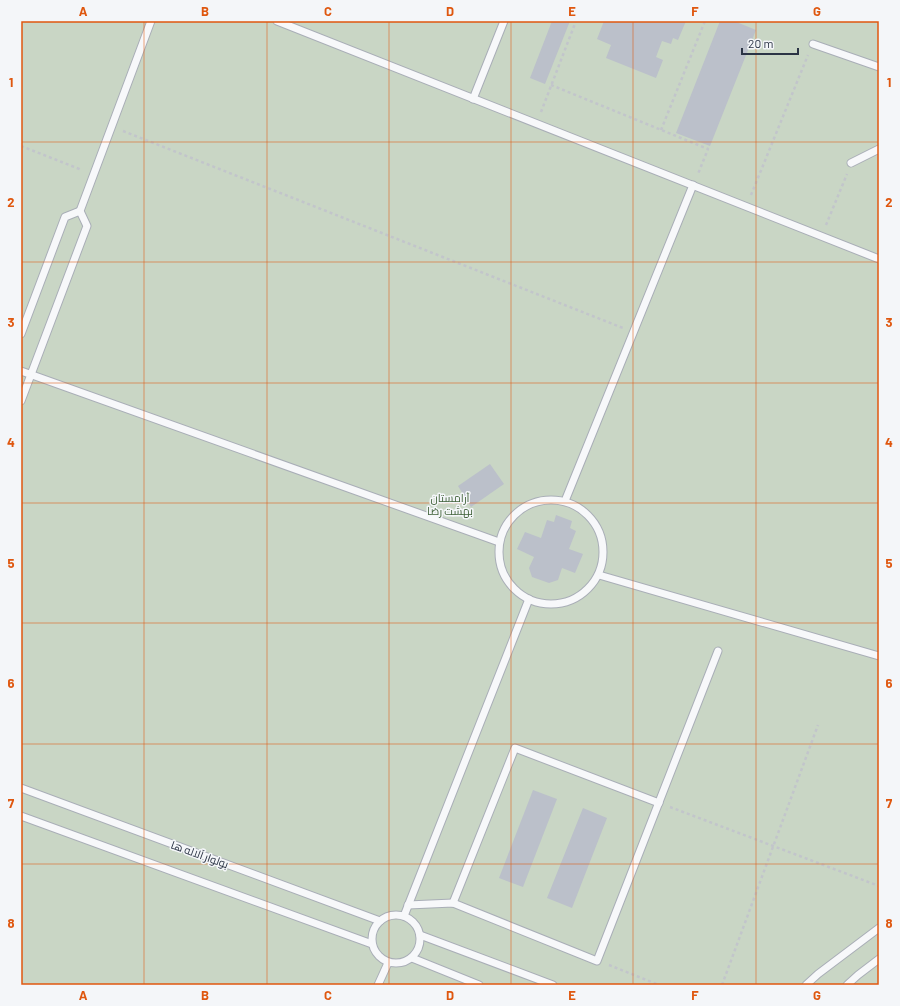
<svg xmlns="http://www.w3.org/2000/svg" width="900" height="1006" viewBox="0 0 900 1006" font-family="Barlow,Cairo,sans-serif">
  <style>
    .green { fill: #c9d6c5 }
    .building { fill: #bbc0ca }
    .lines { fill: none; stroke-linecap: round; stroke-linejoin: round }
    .lane-casing { stroke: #a9aeb7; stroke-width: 9 }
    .path { stroke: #c2c5cb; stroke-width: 2.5; stroke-dasharray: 3 3; stroke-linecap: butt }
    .lane { stroke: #f7f8fa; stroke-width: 7 }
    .grid { fill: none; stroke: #df570f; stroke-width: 1; stroke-opacity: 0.55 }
    .labels { text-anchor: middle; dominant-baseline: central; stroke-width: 3; stroke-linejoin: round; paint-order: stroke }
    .park-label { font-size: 11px; fill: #3f6138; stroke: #f4f6f9 }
    .street-label { font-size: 11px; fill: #2b3445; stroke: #f4f6f9 }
    .neatline { fill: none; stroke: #df570f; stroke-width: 1.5 }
    .grid-label { font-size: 13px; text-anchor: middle; font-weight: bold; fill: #df570f }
  </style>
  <rect width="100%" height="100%" fill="#e4e7ec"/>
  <!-- green -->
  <rect class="green" x="21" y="21" width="858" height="964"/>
  <!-- building -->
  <g class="building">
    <polygon points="552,21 570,21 545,84 530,78"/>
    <polygon points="604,21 686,21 678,40 673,38 671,44 662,41 656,57 663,60 656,78 606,58 611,45 597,39"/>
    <polygon points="720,21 734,21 756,30 710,146 676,133"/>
    <polygon points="490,464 504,484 471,507 458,486"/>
    <polygon points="556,515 572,521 570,528 576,531 569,549 583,554 575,573 562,568 558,580 549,583 532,577 529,568 534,557 517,549 525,532 541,538 547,520 554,522"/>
    <polygon points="533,790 557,799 523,887 499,878"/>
    <polygon points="583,808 607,818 572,908 547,898"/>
  </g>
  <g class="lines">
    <!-- lane casing -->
    <g class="lane-casing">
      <g id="lane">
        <polyline points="277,21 879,259"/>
        <polyline points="813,44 879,67"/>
        <polyline points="473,99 504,21"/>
        <polyline points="851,163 879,149"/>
        <polyline points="21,334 65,217 80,211"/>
        <polyline points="21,371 499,542"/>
        <polyline points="21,401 87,226 80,211 151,21"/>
        <circle cx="551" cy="552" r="52"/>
        <polyline points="565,501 693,185"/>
        <polyline points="599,575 879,656"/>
        <polyline points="21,788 380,921"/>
        <polyline points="21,816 372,944"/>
        <polyline points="453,903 515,748 659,803"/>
        <polyline points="408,905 453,903 597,961 718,651"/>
        <circle cx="396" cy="939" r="24"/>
        <polyline points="404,916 529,599"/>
        <polyline points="420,935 553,985"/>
        <polyline points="412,958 479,985"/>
        <polyline points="378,985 388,963"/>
        <polyline points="806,985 818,974 879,928"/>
        <polyline points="847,985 858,975 879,959"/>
      </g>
    </g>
    <!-- path -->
    <g class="path">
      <polyline points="551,85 708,149 698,174"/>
      <polyline points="541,112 576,21"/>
      <polyline points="661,130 705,21"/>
      <polyline points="123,131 623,328"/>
      <polyline points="21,146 82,170"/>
      <polyline points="751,195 808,55"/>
      <polyline points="826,225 847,174"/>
      <polyline points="670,807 879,886"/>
      <polyline points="609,965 659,985"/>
      <polyline points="722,985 818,725"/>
    </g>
    <!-- lane -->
    <use href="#lane" class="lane"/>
  </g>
  <!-- grid -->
  <path class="grid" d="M144,21V985M267,21V985M389,21V985M511,21V985M633,21V985M756,21V985M21,142H879M21,262H879M21,383H879M21,503H879M21,623H879M21,744H879M21,864H879"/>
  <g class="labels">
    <!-- park labels -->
    <g class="park-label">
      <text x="450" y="497">آرامستان<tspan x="450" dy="13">بهشت رضا</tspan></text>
    </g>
    <!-- street labels -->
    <g class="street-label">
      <text transform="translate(200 854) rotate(20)">بولوار آلاله ها</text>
    </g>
  </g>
  <!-- border -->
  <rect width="900" height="1006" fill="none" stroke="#f4f6f9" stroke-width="44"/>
  <!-- scale -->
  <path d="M742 48v6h56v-6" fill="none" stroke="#2b3445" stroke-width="2"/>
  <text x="748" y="48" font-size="12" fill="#2b3445" stroke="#f4f6f9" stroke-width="3" paint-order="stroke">20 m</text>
  <rect x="22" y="22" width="856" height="962" class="neatline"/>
  <g class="grid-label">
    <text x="83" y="16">A</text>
    <text x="205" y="16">B</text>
    <text x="328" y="16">C</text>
    <text x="450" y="16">D</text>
    <text x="572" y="16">E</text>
    <text x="695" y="16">F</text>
    <text x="817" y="16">G</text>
    <text x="11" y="87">1</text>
    <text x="889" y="87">1</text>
    <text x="11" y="207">2</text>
    <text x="889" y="207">2</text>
    <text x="11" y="327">3</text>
    <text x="889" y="327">3</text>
    <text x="11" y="447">4</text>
    <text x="889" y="447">4</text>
    <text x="11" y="568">5</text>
    <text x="889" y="568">5</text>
    <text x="11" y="688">6</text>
    <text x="889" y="688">6</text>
    <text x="11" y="808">7</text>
    <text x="889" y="808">7</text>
    <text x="11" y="928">8</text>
    <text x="889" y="928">8</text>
    <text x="83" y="1000">A</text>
    <text x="205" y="1000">B</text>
    <text x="328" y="1000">C</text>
    <text x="450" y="1000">D</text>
    <text x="572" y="1000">E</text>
    <text x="695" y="1000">F</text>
    <text x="817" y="1000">G</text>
  </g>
</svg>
